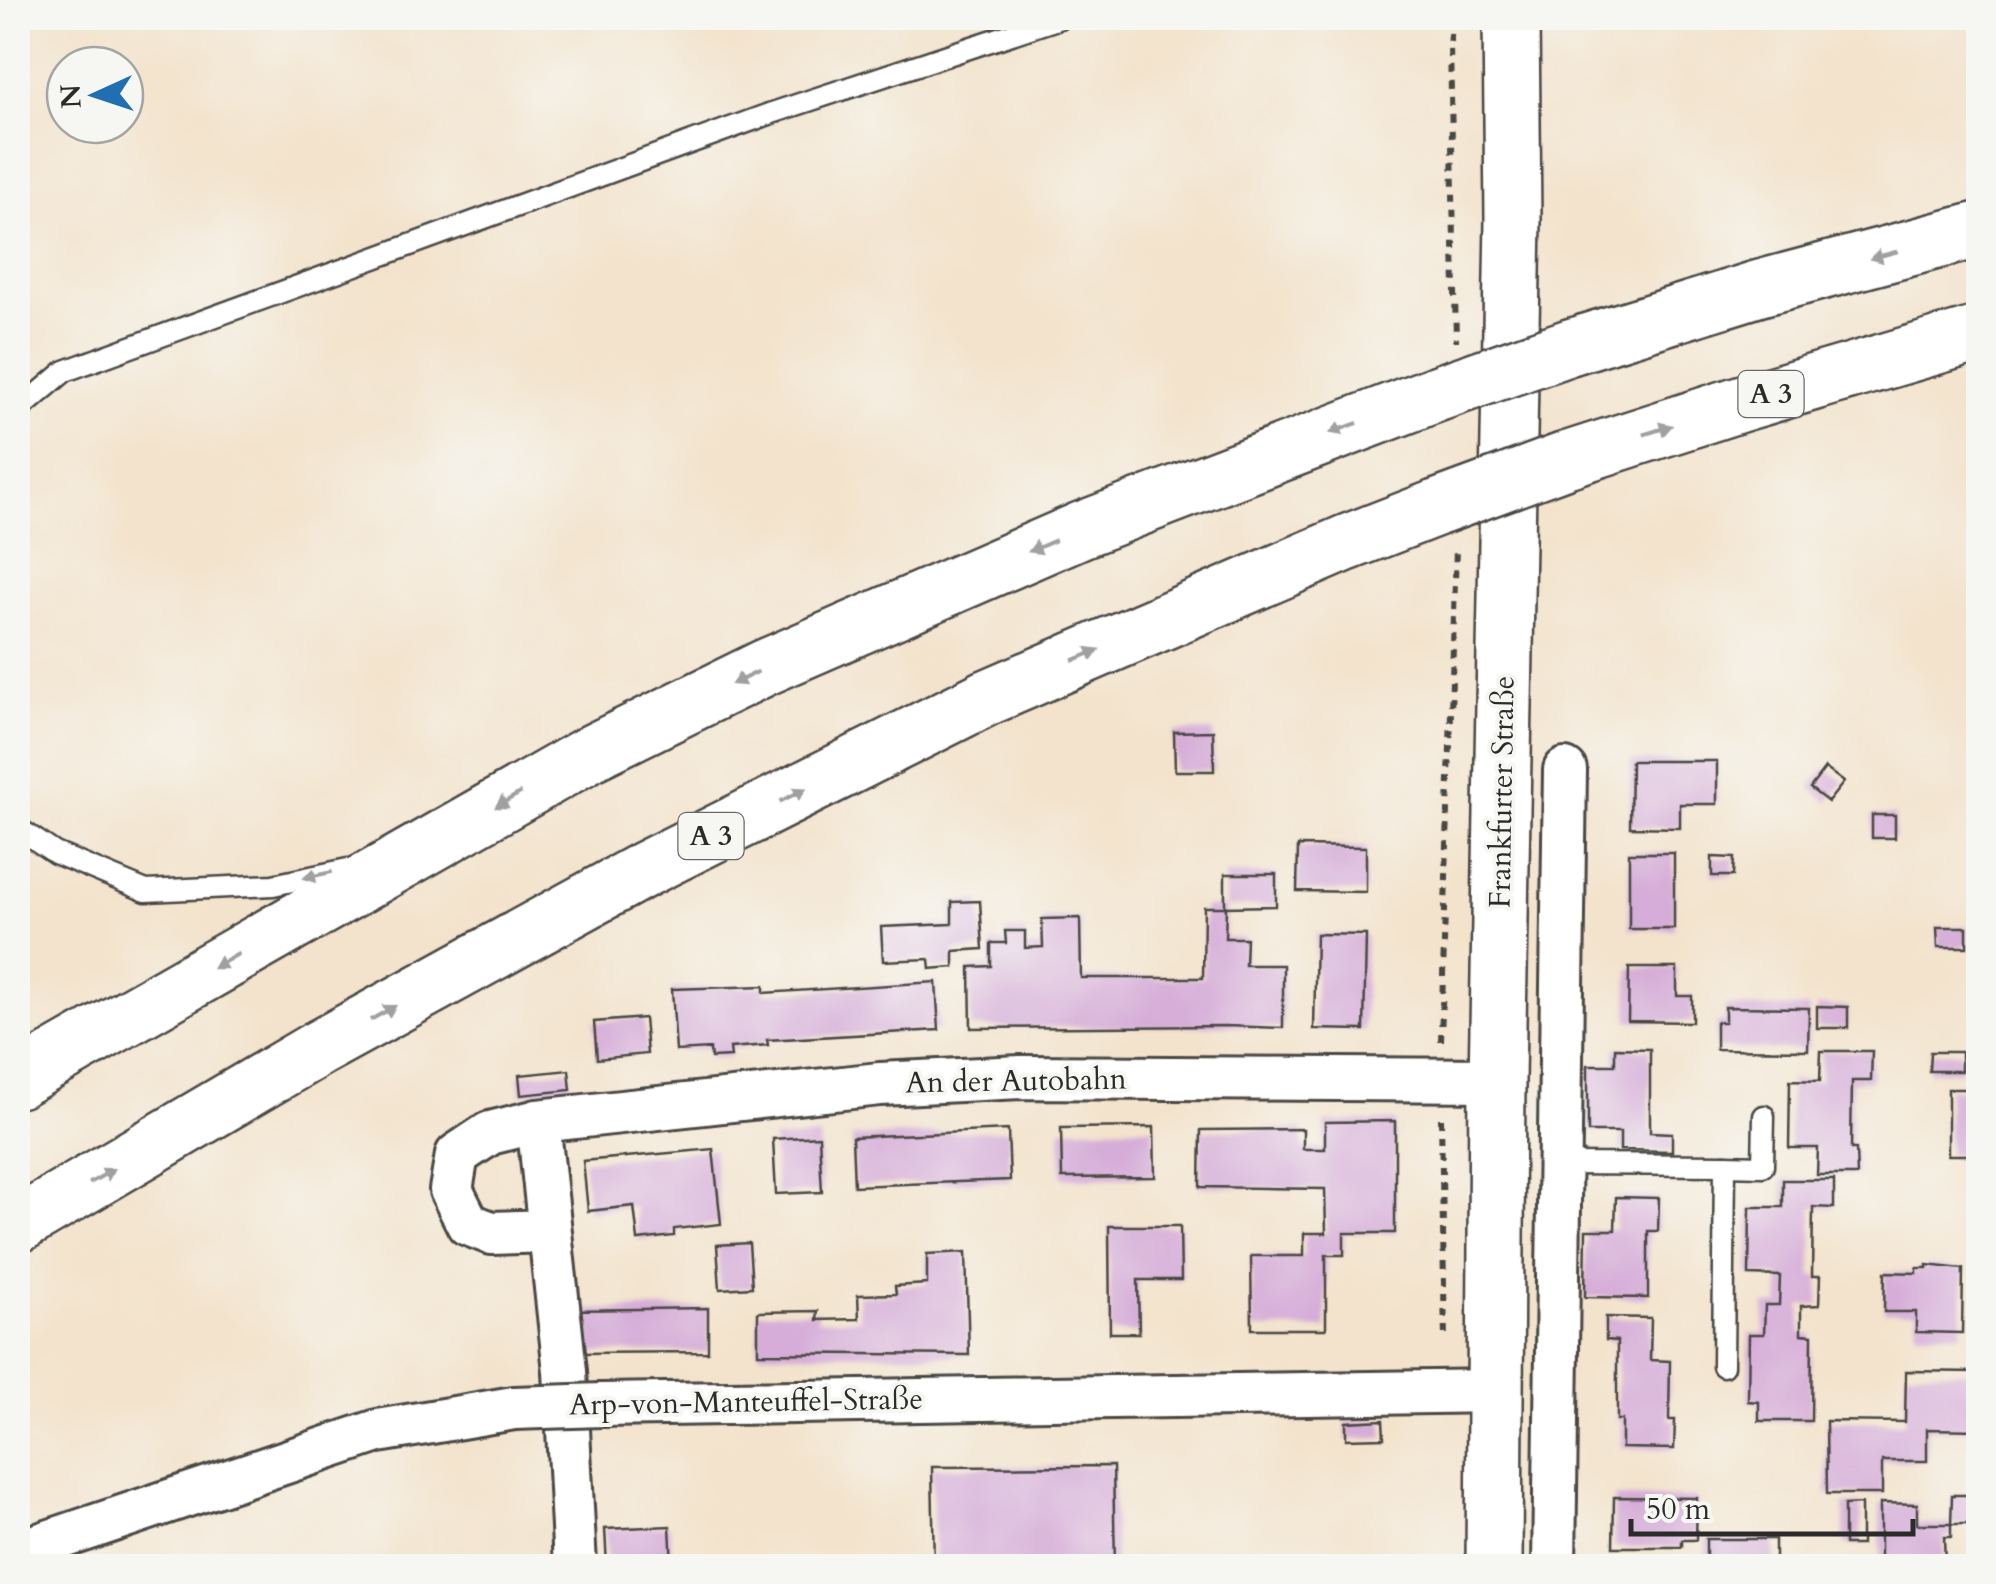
<svg xmlns="http://www.w3.org/2000/svg" width="1996" height="1584" viewBox="0 0 1996 1584" font-family="Cardo,serif">
  <style>
    .building { fill: #d6add8 }
    .lines { fill: none; stroke-linecap: round; stroke-linejoin: round }
    .service-casing { stroke: #494743; stroke-width: 25 }
    .minor-casing { stroke: #494743; stroke-width: 48 }
    .secondary-casing { stroke: #494743; stroke-width: 60 }
    .motorway-casing { stroke: #494743; stroke-width: 60 }
    .path { stroke: #494743; stroke-width: 6; stroke-dasharray: 8 8; stroke-linecap: butt }
    .service { stroke: #fff; stroke-width: 20 }
    .minor { stroke: #fff; stroke-width: 42 }
    .secondary { stroke: #fff; stroke-width: 55 }
    .motorway { stroke: #fff; stroke-width: 55 }
    .minor-bridge-casing { stroke: #494743; stroke-width: 48; stroke-linecap: butt }
    .motorway-bridge-casing { stroke: #494743; stroke-width: 60; stroke-linecap: butt }
    .minor-bridge { stroke: #fff; stroke-width: 42 }
    .motorway-bridge { stroke: #fff; stroke-width: 55 }
    .oneway { fill: #a0a0a0 }
    .labels { text-anchor: middle; dominant-baseline: central; stroke-width: 8; stroke-linejoin: round; paint-order: stroke }
    .shield { fill: #f6f6f2; stroke: #686867; stroke-width: 2.5 }
    .shield-label { font-size: 28px; font-weight: bold; fill: #2b2b2b }
    .street-label { font-size: 30px; fill: #2b2b2b; stroke: #f6f6f2 }
  </style>
  <rect width="100%" height="100%" fill="#f6f6f2"/>
  <filter id="ink" filterUnits="userSpaceOnUse"><feTurbulence type="fractalNoise" baseFrequency=".01" numOctaves="2"/><feDisplacementMap in="SourceGraphic" scale="20" xChannelSelector="R" yChannelSelector="G"/><feConvolveMatrix kernelMatrix="1 2 1 2 8 2 1 2 1" color-interpolation-filters="sRGB"/></filter>
  <filter id="wash" filterUnits="userSpaceOnUse"><feTurbulence type="fractalNoise" baseFrequency=".0048" numOctaves="4" result="noise"/><feDisplacementMap in="SourceGraphic" scale="40" xChannelSelector="R" yChannelSelector="G"/><feGaussianBlur stdDeviation="2.25" result="paint"/><feColorMatrix in="noise" values="0 0 0 0 0 0 0 0 0 0 0 0 0 0 0 0 0 1.4 0 .05"/><feComposite in="paint" operator="in"/></filter>
  <g filter="url(#wash)">
    <rect width="100%" height="100%" fill="#f3e3cc"/>
    <g id="blocks">
      <!-- building -->
      <g class="building">
        <polygon points="1213,731 1214,771 1175,771 1174,732"/>
        <polygon points="1631,761 1717,761 1717,804 1680,804 1680,828 1630,827"/>
        <polygon points="1825,768 1844,782 1828,802 1810,788"/>
        <rect x="1872" y="815" width="23" height="23"/>
        <polygon points="1298,846 1366,847 1366,892 1297,891"/>
        <rect x="1629" y="853" width="45" height="76"/>
        <polygon points="1712,857 1734,858 1733,876 1712,876"/>
        <polygon points="1225,874 1276,874 1276,906 1225,907"/>
        <polygon points="980,901 983,949 954,951 954,967 930,969 929,959 883,961 881,927 952,924 952,902"/>
        <polygon points="1204,907 1226,907 1225,938 1246,938 1245,965 1283,965 1283,1028 1225,1026 971,1028 970,967 991,966 991,943 1006,943 1005,931 1025,931 1025,948 1043,947 1042,919 1080,918 1081,978 1203,978"/>
        <polygon points="1937,927 1967,927 1967,947 1938,947"/>
        <polygon points="1316,934 1366,935 1364,1030 1314,1029"/>
        <polygon points="1629,968 1677,968 1677,996 1692,996 1692,1022 1628,1021"/>
        <polygon points="936,982 939,1030 767,1040 768,1045 730,1048 731,1057 711,1058 710,1049 676,1051 672,989 764,986 764,993"/>
        <polygon points="1817,1006 1848,1007 1848,1028 1817,1028"/>
        <polygon points="1725,1007 1809,1008 1808,1050 1716,1049 1716,1022 1725,1022"/>
        <polygon points="644,1018 647,1054 597,1059 594,1022"/>
        <polygon points="1615,1048 1650,1049 1650,1132 1672,1133 1672,1151 1620,1150 1620,1132 1588,1132 1588,1065 1615,1065"/>
        <polygon points="1821,1051 1872,1051 1871,1081 1852,1081 1851,1149 1856,1149 1857,1175 1817,1175 1818,1148 1789,1148 1790,1080 1820,1081"/>
        <polygon points="1930,1052 1961,1052 1961,1071 1929,1071"/>
        <polygon points="569,1070 571,1090 521,1095 519,1075"/>
        <polygon points="1968,1087 1978,1087 1978,1155 1948,1155 1948,1089 1968,1089"/>
        <polygon points="1395,1121 1395,1233 1344,1233 1344,1255 1326,1255 1326,1329 1252,1329 1251,1256 1304,1256 1304,1233 1326,1233 1325,1189 1200,1187 1201,1130 1303,1129 1303,1149 1325,1149 1325,1122"/>
        <polygon points="1154,1127 1155,1177 1062,1178 1061,1128"/>
        <polygon points="1008,1130 1010,1180 854,1186 852,1137"/>
        <polygon points="819,1136 822,1192 776,1194 773,1139"/>
        <polygon points="713,1149 721,1224 674,1229 674,1236 638,1240 634,1206 588,1211 583,1161"/>
        <polygon points="1783,1180 1834,1180 1834,1208 1813,1207 1812,1276 1820,1276 1819,1305 1801,1306 1801,1334 1812,1335 1811,1421 1759,1421 1759,1402 1748,1401 1749,1334 1764,1334 1765,1305 1779,1305 1780,1276 1749,1275 1750,1207 1783,1207"/>
        <polygon points="1616,1197 1659,1198 1658,1231 1648,1231 1648,1298 1585,1297 1586,1230 1615,1230"/>
        <polygon points="1109,1226 1180,1226 1181,1280 1138,1280 1139,1333 1110,1333"/>
        <polygon points="749,1243 752,1287 720,1289 717,1245"/>
        <polygon points="966,1252 969,1355 758,1353 758,1312 818,1311 817,1320 859,1319 858,1295 896,1294 895,1286 927,1284 927,1254"/>
        <polygon points="1927,1265 1963,1269 1962,1333 1916,1332 1916,1312 1884,1312 1885,1272 1917,1273 1917,1268 1927,1268"/>
        <polygon points="708,1308 708,1352 575,1353 570,1310"/>
        <polygon points="1606,1317 1651,1318 1650,1360 1670,1361 1669,1420 1675,1420 1674,1449 1622,1448 1622,1420 1617,1420 1617,1341 1606,1340"/>
        <polygon points="1906,1371 1978,1372 1978,1430 1927,1429 1927,1461 1882,1461 1882,1494 1827,1494 1826,1421 1905,1422"/>
        <polygon points="1383,1420 1384,1438 1346,1439 1346,1422"/>
        <polygon points="1113,1466 1115,1566 934,1566 932,1467"/>
        <polygon points="1952,1495 1978,1495 1978,1524 1951,1524"/>
        <polygon points="1614,1497 1697,1498 1696,1540 1682,1540 1682,1547 1613,1547"/>
        <polygon points="1880,1503 1917,1504 1917,1524 1951,1524 1951,1537 1944,1537 1945,1566 1880,1566"/>
        <polygon points="1861,1504 1861,1545 1844,1545 1844,1505"/>
        <polygon points="670,1526 672,1566 607,1566 605,1529"/>
        <rect x="1706" y="1539" width="69" height="27"/>
      </g>
    </g>
  </g>
  <g filter="url(#ink)">
    <use href="#blocks" fill-opacity="0" stroke="#494743" stroke-width="2.5"/>
    <g class="lines">
      <!-- service casing -->
      <g class="service-casing">
        <g id="service">
          <polyline points="18,411 65,371 772,113 1060,18"/>
          <polyline points="18,828 55,853 146,891 273,885 348,869"/>
          <polyline points="1561,1164 1725,1165 1723,1366"/>
          <polyline points="1725,1165 1763,1166 1764,1116"/>
        </g>
      </g>
      <!-- minor casing -->
      <g class="minor-casing">
        <g id="minor">
          <polyline points="538,1121 880,1084 1021,1077 1497,1080"/>
          <polyline points="549,1231 491,1233 468,1224 451,1190 457,1155 490,1133 538,1121 565,1371 575,1566"/>
          <polyline points="602,1405 1496,1391"/>
          <polyline points="18,1552 378,1431 514,1408"/>
          <polyline points="1554,1566 1565,770"/>
        </g>
      </g>
      <!-- secondary casing -->
      <g class="secondary-casing">
        <polyline id="secondary" points="1494,1566 1497,1080 1513,220 1511,18"/>
      </g>
      <!-- motorway casing -->
      <g class="motorway-casing">
        <g id="motorway">
          <polyline points="1570,347 1760,288 1978,230"/>
          <polyline points="1566,460 1743,403 1978,334"/>
          <polyline points="18,1080 593,752 766,667 1081,530 1436,394"/>
          <polyline points="18,1225 317,1049 645,869 986,698 1346,543 1436,508"/>
        </g>
      </g>
      <!-- path -->
      <g class="path">
        <polyline points="1453,18 1450,45 1456,341"/>
        <polyline points="1441,1041 1456,548"/>
        <polyline points="1441,1118 1445,1341"/>
      </g>
      <!-- service -->
      <use href="#service" class="service"/>
      <!-- minor -->
      <use href="#minor" class="minor"/>
      <!-- secondary -->
      <use href="#secondary" class="secondary"/>
      <!-- motorway -->
      <use href="#motorway" class="motorway"/>
      <!-- minor-bridge casing -->
      <g class="minor-bridge-casing">
        <polyline id="minor-bridge" points="514,1408 602,1405"/>
      </g>
      <!-- motorway-bridge casing -->
      <g class="motorway-bridge-casing">
        <g id="motorway-bridge">
          <polyline points="1436,394 1570,347"/>
          <polyline points="1436,508 1566,460"/>
        </g>
      </g>
      <!-- minor-bridge -->
      <use href="#minor-bridge" class="minor-bridge"/>
      <!-- motorway-bridge -->
      <use href="#motorway-bridge" class="motorway-bridge"/>
    </g>
    <!-- one-way arrows -->
    <defs><path id="oneway-solid" d="M-6-.8H1V-3.2L6.5 0L1 3.2V.8H-6Z" transform="scale(2.5)"/></defs>
    <g class="oneway">
      <use href="#oneway-solid" transform="translate(1884 255) rotate(165)"/>
      <use href="#oneway-solid" transform="translate(1344 428) rotate(160)"/>
      <use href="#oneway-solid" transform="translate(1658 430) rotate(-18)"/>
      <use href="#oneway-solid" transform="translate(1042 546) rotate(157)"/>
      <use href="#oneway-solid" transform="translate(1086 655) rotate(-23)"/>
      <use href="#oneway-solid" transform="translate(745 678) rotate(154)"/>
      <use href="#oneway-solid" transform="translate(793 795) rotate(-27)"/>
      <use href="#oneway-solid" transform="translate(508 800) rotate(150)"/>
      <use href="#oneway-solid" transform="translate(318 875) rotate(168)"/>
      <use href="#oneway-solid" transform="translate(226 961) rotate(150)"/>
      <use href="#oneway-solid" transform="translate(383 1013) rotate(-29)"/>
      <use href="#oneway-solid" transform="translate(102 1176) rotate(-30)"/>
    </g>
  </g>
  <g class="labels">
    <!-- shield labels -->
    <g class="shield">
      <rect x="1738.5" y="371" width="65" height="46" rx="8"/>
      <rect x="678.5" y="813" width="65" height="46" rx="8"/>
    </g>
    <g class="shield-label">
      <text x="1771" y="394">A 3</text>
      <text x="711" y="836">A 3</text>
    </g>
    <!-- street labels -->
    <g class="street-label">
      <text transform="translate(1502 792) rotate(-89)">Frankfurter Straße</text>
      <text transform="translate(1016 1081) rotate(-1)">An der Autobahn</text>
      <text transform="translate(746 1402) rotate(-1)">Arp-von-Manteuffel-Straße</text>
    </g>
  </g>
  <!-- margin -->
  <rect width="1996" height="1584" fill="none" stroke="#f6f6f2" stroke-width="60"/>
  <!-- north arrow -->
  <g transform="translate(95 95) rotate(267)"><circle r="48" fill="#f6f6f2" stroke="#a5a5a2" stroke-width="2.5"/>
  <path d="M0-8L18 38L0 25L-18 38Z" fill="#1f6fb2"/>
  <text y="-15" font-size="28" font-weight="bold" text-anchor="middle" fill="#2b2b2b">N</text>
  </g>
  <!-- scale -->
  <path d="M1631 1519v15h282v-15" fill="none" stroke="#2b2b2b" stroke-width="5"/>
  <text x="1646" y="1519" font-size="30" fill="#2b2b2b" stroke="#f6f6f2" stroke-width="8" paint-order="stroke">50 m</text>
</svg>
